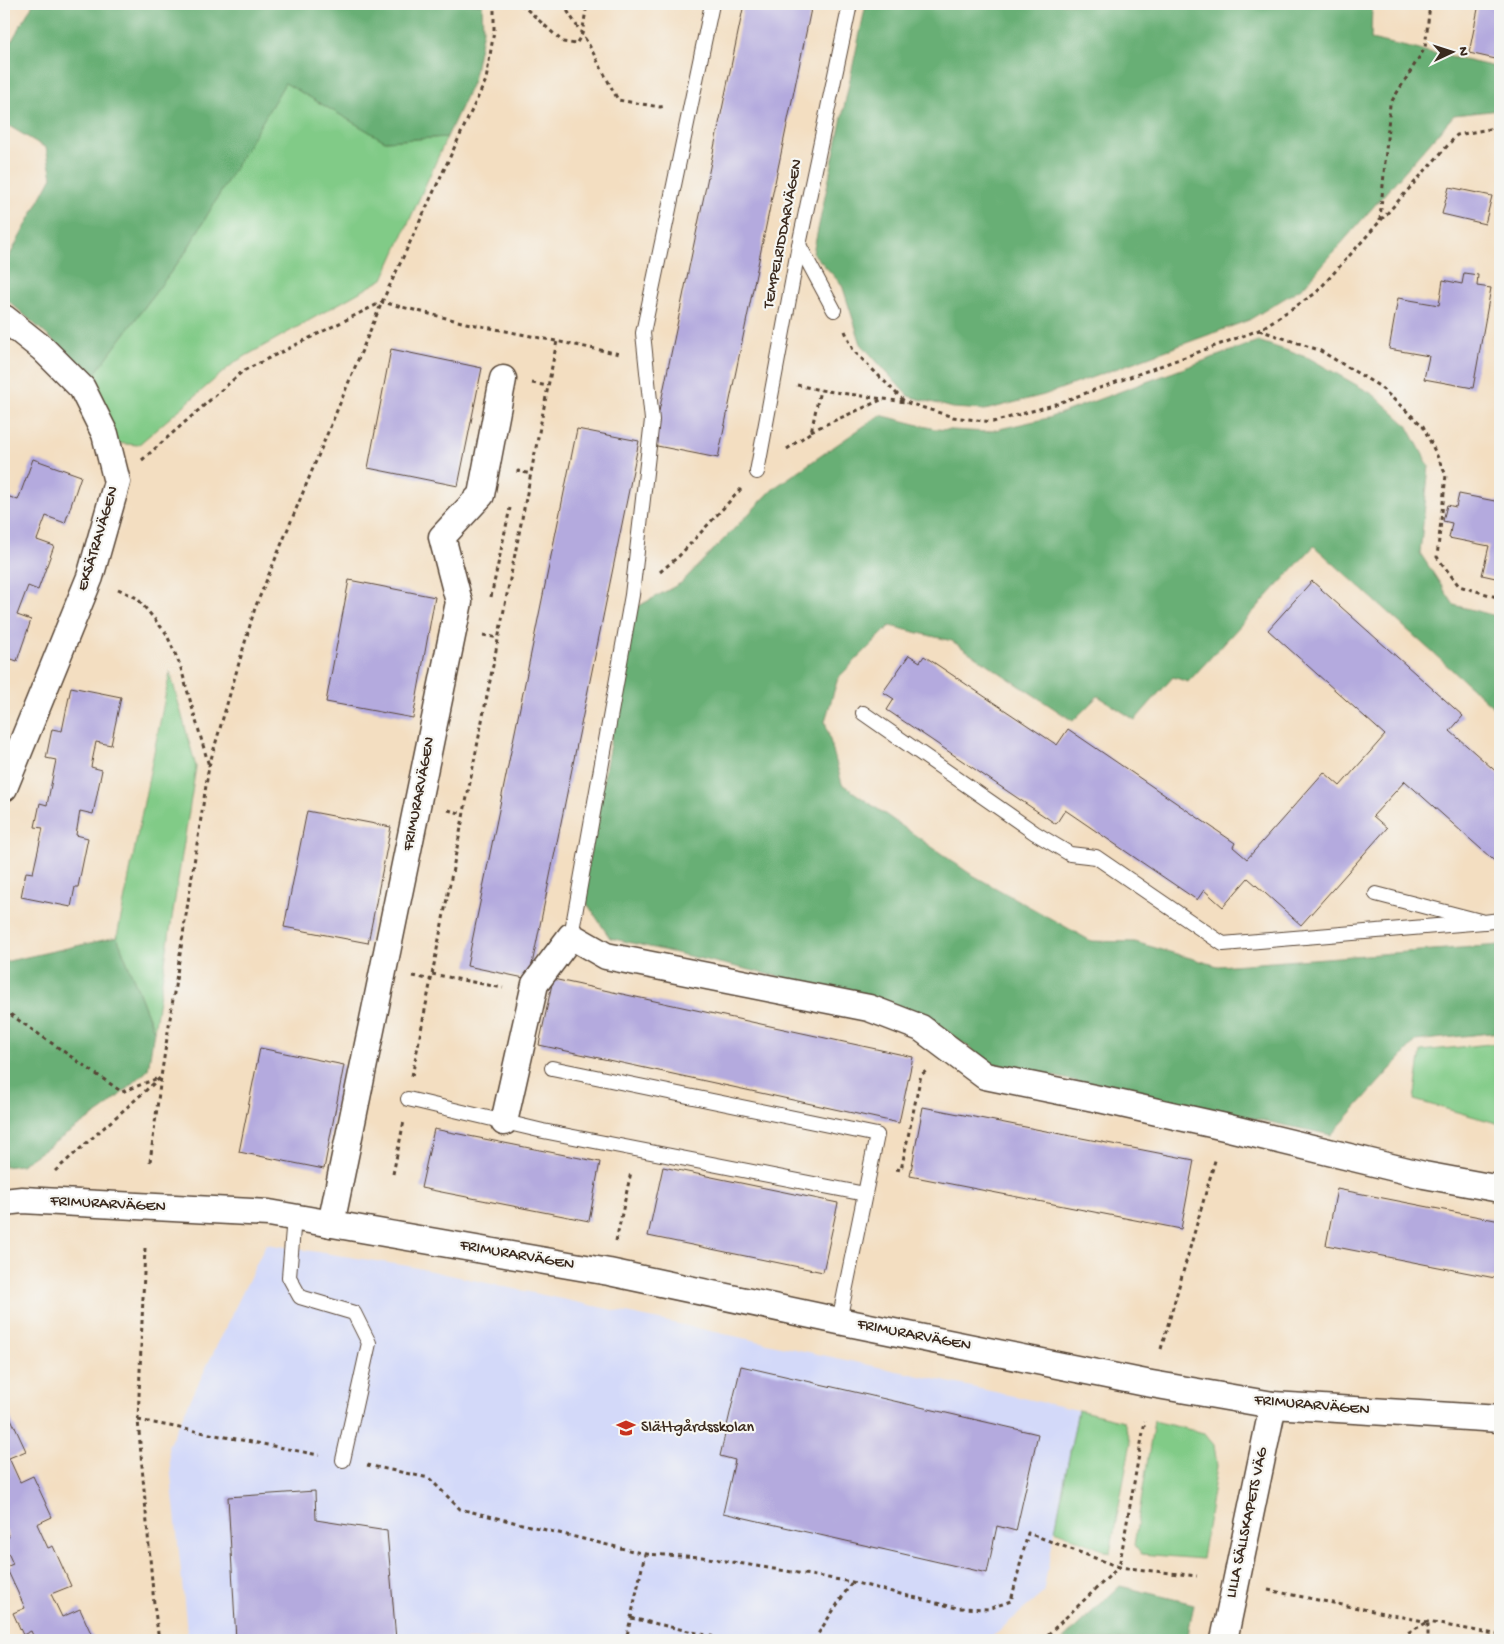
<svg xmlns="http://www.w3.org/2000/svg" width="1504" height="1644" viewBox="0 0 1504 1644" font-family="'Gochi Hand',sans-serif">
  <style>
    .built { fill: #d3d9f9 }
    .green { fill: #81cb87; stroke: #5e7a52 }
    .forest { fill: #68af74; stroke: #526c49 }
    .building { fill: #b4aade }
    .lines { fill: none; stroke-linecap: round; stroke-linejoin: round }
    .service-casing { stroke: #574536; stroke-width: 16 }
    .minor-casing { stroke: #574536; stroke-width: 29 }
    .path { stroke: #574536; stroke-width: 3; stroke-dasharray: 4 4; stroke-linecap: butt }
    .service { stroke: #fff; stroke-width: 14 }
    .minor { stroke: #fff; stroke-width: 26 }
    .labels { text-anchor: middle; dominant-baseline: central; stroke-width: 4.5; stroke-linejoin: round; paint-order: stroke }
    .street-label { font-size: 16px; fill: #3b2a1e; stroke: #f6f6f2 }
    .poi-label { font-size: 16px; fill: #3b2a1e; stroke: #f6f6f2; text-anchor: start }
  </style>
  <rect width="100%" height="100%" fill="#f6f6f2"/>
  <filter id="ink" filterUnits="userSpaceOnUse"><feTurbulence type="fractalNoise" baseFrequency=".02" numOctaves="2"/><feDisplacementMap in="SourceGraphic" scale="10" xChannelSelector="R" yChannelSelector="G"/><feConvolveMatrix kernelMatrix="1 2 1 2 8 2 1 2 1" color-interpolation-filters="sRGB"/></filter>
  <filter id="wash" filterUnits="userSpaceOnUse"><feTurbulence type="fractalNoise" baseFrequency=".0096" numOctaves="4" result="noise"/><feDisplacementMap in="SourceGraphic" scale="20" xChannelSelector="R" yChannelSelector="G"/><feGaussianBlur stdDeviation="1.12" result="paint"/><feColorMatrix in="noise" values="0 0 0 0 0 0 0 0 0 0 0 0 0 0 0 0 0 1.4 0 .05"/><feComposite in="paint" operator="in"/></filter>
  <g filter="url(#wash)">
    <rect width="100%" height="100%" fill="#f3dec1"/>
    <!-- built -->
    <polygon class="built" points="266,1244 408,1266 1078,1410 1043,1593 988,1640 188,1640 168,1446"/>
    <!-- green -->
    <g class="green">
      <polygon points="285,82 385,141 447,137 383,279 235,362 138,445 114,443 93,376 185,253"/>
      <polygon points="170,672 196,767 154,1031 117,937"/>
      <polygon points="1500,1043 1500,1124 1414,1100 1421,1051"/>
      <polygon points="1078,1410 1124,1421 1131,1442 1110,1553 1055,1530"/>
      <polygon points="1154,1421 1204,1433 1214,1445 1217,1466 1202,1559 1141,1554 1134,1545"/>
    </g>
    <!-- forest -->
    <g class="forest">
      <polygon points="33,4 482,4 483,30 473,81 447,137 385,141 285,83 185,253 93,376 4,297 4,266 52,177 46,148 4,123 4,54"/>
      <polygon points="866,4 1372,4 1371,39 1500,68 1500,110 1454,115 1303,287 1249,320 1044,395 985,410 953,408 908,396 861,344 842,285 813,253"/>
      <polygon points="1258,341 1309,358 1374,395 1407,425 1429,466 1420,553 1454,605 1500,617 1500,713 1314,546 1188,682 1173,677 1135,720 1098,696 1073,721 952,641 890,626 838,678 825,721 842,784 969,873 1091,941 1135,942 1218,966 1500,945 1500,1032 1416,1041 1331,1135 990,1063 929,1018 876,999 610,938 582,896 635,608 681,583 774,488 880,415 935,429 986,432 1048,418"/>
      <polygon points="117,937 154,1031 148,1070 104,1109 21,1165 4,1167 4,962"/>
      <polygon points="1120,1586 1194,1604 1187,1640 1062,1640"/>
    </g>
    <g id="blocks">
      <!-- building -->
      <g class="building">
        <polygon points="744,4 812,4 718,458 652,445"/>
        <polygon points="1479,4 1500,4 1500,60 1469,53"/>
        <polygon points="1449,187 1492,196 1485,224 1442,214"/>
        <polygon points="1464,273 1478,275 1477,286 1491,288 1473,388 1424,379 1429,356 1389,349 1398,298 1439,305 1443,280 1462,284"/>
        <polygon points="391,349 482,368 458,486 368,468"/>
        <polygon points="577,429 639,441 529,979 467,966"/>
        <polygon points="33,459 81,476 65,523 46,516 37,540 54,546 38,590 28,586 17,615 31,620 17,661 6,657 4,664 4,532 5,528 4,528 4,506 7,496 18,500"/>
        <polygon points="1459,494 1500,502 1500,579 1482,575 1489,546 1449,538 1452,523 1443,521 1447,505 1456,507"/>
        <polygon points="349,580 435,597 413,718 326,702"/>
        <polygon points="1312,581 1463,716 1450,731 1500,775 1500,866 1405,781 1373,816 1387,828 1301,925 1248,878 1223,907 1204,890 1197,900 1065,810 1056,824 887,710 894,699 883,692 909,655 920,662 924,656 1057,745 1068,729 1235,843 1233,847 1247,859 1324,772 1340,786 1385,735 1268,630"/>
        <polygon points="71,687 121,697 111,745 96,742 91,767 102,770 93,814 80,811 76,835 88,838 78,887 75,887 71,907 21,897 26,872 33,873 43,828 35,827 40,803 47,805 56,760 46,758 52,729 62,731"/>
        <polygon points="307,811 391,827 368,943 284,927"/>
        <polygon points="553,979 913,1057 899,1123 539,1045"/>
        <polygon points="260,1048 344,1065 324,1169 239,1152"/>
        <polygon points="923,1107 1194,1160 1181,1229 910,1176"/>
        <polygon points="434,1129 600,1162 589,1221 421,1188"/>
        <polygon points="663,1167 838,1203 823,1272 648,1236"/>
        <polygon points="1337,1189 1500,1221 1500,1279 1326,1245"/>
        <polygon points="741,1366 1038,1434 1016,1531 997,1526 987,1573 723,1513 735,1460 720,1456"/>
        <polygon points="7,1410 26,1451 9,1458 20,1482 33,1476 52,1517 37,1524 48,1548 53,1546 71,1586 51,1594 62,1617 80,1609 94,1640 35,1640 31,1631 23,1635 13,1613 25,1608 6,1567 13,1564 4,1544 4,1540 9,1537 4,1526 4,1412"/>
        <polygon points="315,1491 316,1520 387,1531 396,1640 236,1640 228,1497"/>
      </g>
    </g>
  </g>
  <g filter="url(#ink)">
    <use href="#blocks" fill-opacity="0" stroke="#574536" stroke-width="1"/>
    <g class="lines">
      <!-- service casing -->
      <g class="service-casing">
        <g id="service">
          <polyline points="799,245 834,310"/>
          <polyline points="757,472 799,245 850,4"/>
          <polyline points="863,713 1035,833 1070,854 1096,857 1223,944 1484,922"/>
          <polyline points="1376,894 1484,922 1500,920"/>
          <polyline points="571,936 632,595 652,420 643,333 712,4"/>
          <polyline points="552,1068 877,1135 839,1321"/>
          <polyline points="408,1099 543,1131 865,1194"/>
          <polyline points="294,1217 289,1277 300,1297 354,1313 369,1343 343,1460"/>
        </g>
      </g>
      <!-- minor casing -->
      <g class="minor-casing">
        <g id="minor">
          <polyline points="4,318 43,349 82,388 105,434 117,482 90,577 4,788"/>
          <polyline points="504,1122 535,984 571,936 606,956 869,1008 921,1028 985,1076 1099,1099 1225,1127 1424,1175 1500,1189"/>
          <polyline points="4,1202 22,1200 269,1213 609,1272 839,1321 1146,1383 1273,1405 1500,1419"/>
          <polyline points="331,1224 459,602 442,537 481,495 503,379"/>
          <polyline points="1224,1640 1273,1405"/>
        </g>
      </g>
      <!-- path -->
      <g class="path">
        <polyline points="521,4 563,42 576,44 582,34 587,4"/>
        <polyline points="563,4 589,45 618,100 660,107 666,106"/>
        <polyline points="1380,220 1390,104 1425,48 1430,4"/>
        <polyline points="1259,330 1319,350 1379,386 1423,426 1446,475 1437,557 1459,586 1500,598"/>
        <polyline points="845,331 853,350 905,402 953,417 993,422 1053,405 1259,330 1316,293 1457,135 1500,127"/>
        <polyline points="532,383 548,386"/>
        <polyline points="797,385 820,390 905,402"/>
        <polyline points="811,431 883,399"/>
        <polyline points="787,449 811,432 820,390"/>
        <polyline points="142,460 243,371 382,302 466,323 620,354"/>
        <polyline points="518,473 518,471 531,474"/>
        <polyline points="660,572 679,556 741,489"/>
        <polyline points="118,589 137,598 166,633 180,665 209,766"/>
        <polyline points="491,597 510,508"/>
        <polyline points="483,635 498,638"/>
        <polyline points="448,810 464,814"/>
        <polyline points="432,974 503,988"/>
        <polyline points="413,976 432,980"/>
        <polyline points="4,1010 122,1092 158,1078"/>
        <polyline points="412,1076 557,341"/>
        <polyline points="150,1162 161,1077 209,766 255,608 382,302 486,80 494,31 494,4"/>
        <polyline points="896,1169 901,1170 921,1075 926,1071"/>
        <polyline points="55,1171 161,1077"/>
        <polyline points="393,1174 404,1121"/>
        <polyline points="616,1241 631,1172"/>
        <polyline points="145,1248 138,1420 154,1604 159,1640"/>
        <polyline points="1161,1349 1216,1157"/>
        <polyline points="138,1420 319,1455"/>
        <polyline points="367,1465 429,1478 460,1509 645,1554 626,1640"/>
        <polyline points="645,1554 702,1557 852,1582 957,1608 988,1609 1011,1601 1028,1533 1119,1567 1145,1421"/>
        <polyline points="1268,1590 1428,1622 1500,1635"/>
        <polyline points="631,1618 728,1640"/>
        <polyline points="814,1640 852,1582"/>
        <polyline points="1042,1640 1119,1567 1197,1576"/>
        <polyline points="1394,1640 1428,1622 1428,1640"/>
      </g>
      <!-- service -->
      <use href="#service" class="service"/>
      <!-- minor -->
      <use href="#minor" class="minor"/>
    </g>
  </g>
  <!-- icons -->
  <defs>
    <g id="school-bare" transform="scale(1.5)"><path d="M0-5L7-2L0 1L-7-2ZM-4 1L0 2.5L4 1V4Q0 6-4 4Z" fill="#c8321e" stroke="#f6f6f2" stroke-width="2.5" paint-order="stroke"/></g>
  </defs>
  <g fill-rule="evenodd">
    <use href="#school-bare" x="626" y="1428"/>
  </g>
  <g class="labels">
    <!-- street labels -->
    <g class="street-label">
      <text transform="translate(784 234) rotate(-79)">TEMPELRIDDARVÄGEN</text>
      <text transform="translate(99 539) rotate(-73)">EKSÄTRAVÄGEN</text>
      <text transform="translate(420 794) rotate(-79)">FRIMURARVÄGEN</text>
      <text transform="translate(108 1205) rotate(3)">FRIMURARVÄGEN</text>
      <text transform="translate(517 1256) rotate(10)">FRIMURARVÄGEN</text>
      <text transform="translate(914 1336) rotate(11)">FRIMURARVÄGEN</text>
      <text transform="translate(1312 1406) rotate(5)">FRIMURARVÄGEN</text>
      <text transform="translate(1248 1523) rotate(-78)">LILLA SÄLLSKAPETS VÄG</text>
    </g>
    <!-- poi labels -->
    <g class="poi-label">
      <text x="641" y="1428">Slättgårdsskolan</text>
    </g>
  </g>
  <!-- margin -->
  <rect width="1504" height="1644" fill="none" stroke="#f6f6f2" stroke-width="20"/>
  <!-- north arrow -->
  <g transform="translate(1452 52) rotate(86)" stroke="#f6f6f2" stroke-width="4" paint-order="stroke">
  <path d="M0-4L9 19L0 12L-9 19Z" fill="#3b2a1e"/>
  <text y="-8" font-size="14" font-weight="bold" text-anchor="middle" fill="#3b2a1e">N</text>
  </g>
</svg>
